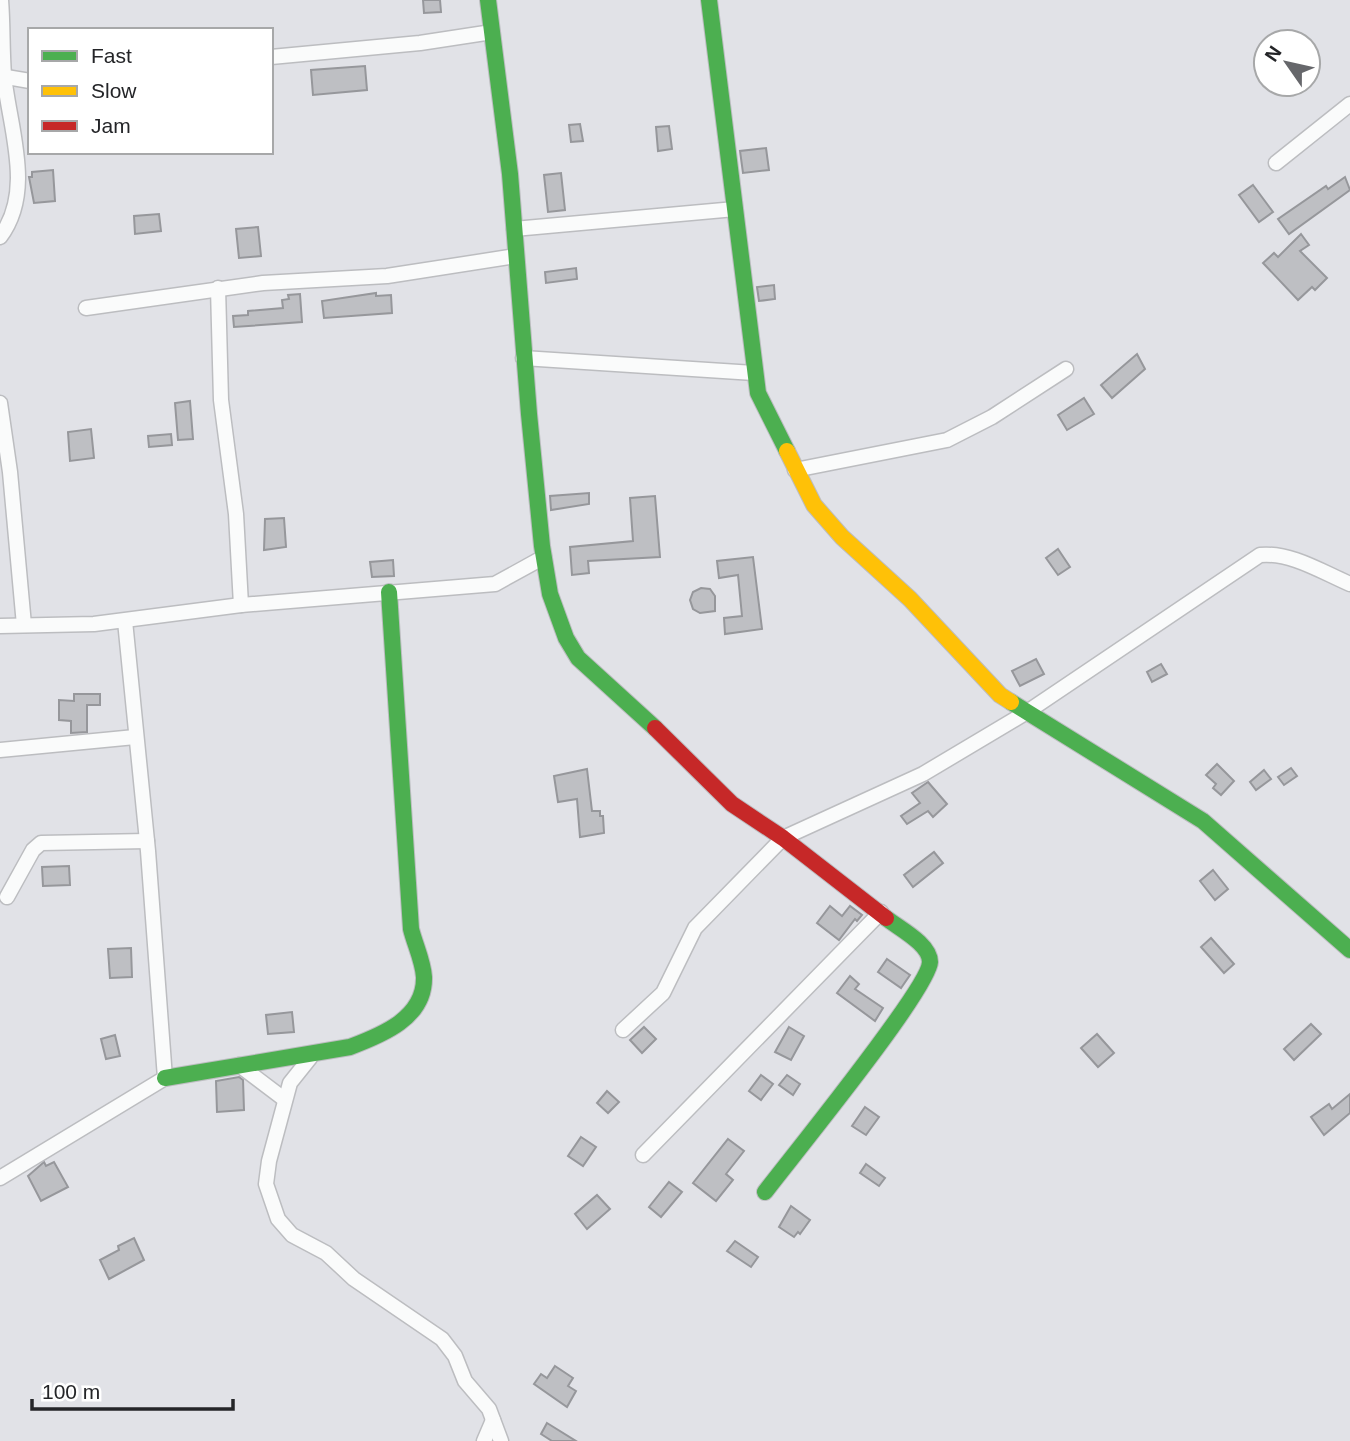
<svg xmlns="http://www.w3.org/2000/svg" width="1350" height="1441" viewBox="0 0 1350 1441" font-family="Arial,sans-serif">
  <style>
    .building { fill: #bebfc3; stroke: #96979b; stroke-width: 2 }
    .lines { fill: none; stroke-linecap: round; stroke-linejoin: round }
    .street-casing { stroke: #bcbdc0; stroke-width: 17 }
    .fast-casing { stroke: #bcbdc0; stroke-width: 18 }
    .slow-casing { stroke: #bcbdc0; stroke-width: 18 }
    .jam-casing { stroke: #bcbdc0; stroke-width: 18 }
    .street { stroke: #fafbfb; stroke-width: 14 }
    .fast { stroke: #4caf50; stroke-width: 16 }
    .slow { stroke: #ffc107; stroke-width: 16 }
    .jam { stroke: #c62828; stroke-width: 16 }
  </style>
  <rect width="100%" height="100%" fill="#e1e2e7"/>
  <!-- building -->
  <g class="building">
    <polygon points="423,0 440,0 441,12 424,13"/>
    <polygon points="365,66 367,90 313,95 311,70"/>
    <polygon points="580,124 583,141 571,142 569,125"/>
    <polygon points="669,126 672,149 658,151 656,127"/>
    <polygon points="766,148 769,170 743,173 740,151"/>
    <polygon points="53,170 55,201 34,203 29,177 32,177 32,172"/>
    <polygon points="561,173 565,210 548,212 544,175"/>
    <polygon points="1345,177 1350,190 1289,234 1278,219 1326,186 1328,189"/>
    <polygon points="1253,185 1273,212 1259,222 1239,195"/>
    <polygon points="159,214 161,231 135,234 134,216"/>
    <polygon points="258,227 261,256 239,258 236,229"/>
    <polygon points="1301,234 1309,245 1300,251 1327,278 1315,290 1312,287 1298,300 1263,263 1274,253 1278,257"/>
    <polygon points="576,268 577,279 546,283 545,272"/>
    <polygon points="774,285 775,299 759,301 757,287"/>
    <polygon points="376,293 376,296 391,295 392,313 324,318 322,301"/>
    <polygon points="300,294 302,322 234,327 233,316 248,315 248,311 283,308 282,300 289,299 288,295"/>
    <polygon points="1137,354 1145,369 1112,398 1101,385"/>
    <polygon points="1084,398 1094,414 1067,430 1058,415"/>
    <polygon points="190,401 193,439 178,440 175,403"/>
    <polygon points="91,429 94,458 70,461 68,432"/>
    <polygon points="171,434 172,445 149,447 148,436"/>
    <polygon points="589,493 589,504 551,510 550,496"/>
    <polygon points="655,496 660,557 588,561 589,573 572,575 570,547 633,541 630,498"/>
    <polygon points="284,518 286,547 264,550 265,519"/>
    <polygon points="1058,549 1070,567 1058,575 1046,558"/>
    <polygon points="753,557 762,629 725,634 724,618 742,616 738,575 719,578 717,561"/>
    <polygon points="393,560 394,576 372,577 370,562"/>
    <polygon points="701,588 710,589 715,596 715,611 700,613 693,609 690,600 693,592"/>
    <polygon points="1036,659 1044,674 1020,686 1012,671"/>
    <polygon points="1161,664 1167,674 1152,682 1147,672"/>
    <polygon points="74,694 100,694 100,705 87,705 87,732 71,733 71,721 59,720 59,700 74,701"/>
    <polygon points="1217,764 1234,781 1221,795 1213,788 1216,784 1206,775"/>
    <polygon points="1291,768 1297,776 1284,785 1278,777"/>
    <polygon points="587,769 592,811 600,811 600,816 603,816 604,833 580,837 577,799 558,802 554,776"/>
    <polygon points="1264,770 1271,779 1256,790 1250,782"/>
    <polygon points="928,782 947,804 933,817 928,811 907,824 901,816 920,803 912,793"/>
    <polygon points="934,852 943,863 913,887 904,875"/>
    <polygon points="69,866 70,885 43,886 42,867"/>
    <polygon points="1213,870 1228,889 1215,900 1200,881"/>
    <polygon points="830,906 842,916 850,906 862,915 857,921 855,919 839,940 817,923"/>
    <polygon points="1211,938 1234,964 1224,973 1201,947"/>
    <polygon points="131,948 132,977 110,978 108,949"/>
    <polygon points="887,959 910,975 901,988 878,972"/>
    <polygon points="850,976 859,984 855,989 883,1008 875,1021 837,993"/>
    <polygon points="292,1012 294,1032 268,1034 266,1015"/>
    <polygon points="1311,1024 1321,1034 1294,1060 1284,1049"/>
    <polygon points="644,1027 656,1039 642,1053 630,1040"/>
    <polygon points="789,1027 804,1036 791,1060 775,1052"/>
    <polygon points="1097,1034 1114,1053 1098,1067 1081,1048"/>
    <polygon points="115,1035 120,1056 106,1059 101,1039"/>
    <polygon points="761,1075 773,1084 761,1100 749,1091"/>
    <polygon points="787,1075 800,1084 793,1095 779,1085"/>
    <polygon points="239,1077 243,1080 244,1110 217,1112 216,1081"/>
    <polygon points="607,1091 619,1102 608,1113 597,1103"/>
    <polygon points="1350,1094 1350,1113 1324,1135 1311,1117 1329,1104 1332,1109"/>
    <polygon points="865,1107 879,1117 866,1135 852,1126"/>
    <polygon points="581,1137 596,1147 583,1166 568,1156"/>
    <polygon points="728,1139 744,1151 726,1174 733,1180 716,1201 693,1183"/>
    <polygon points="44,1162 46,1166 54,1162 68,1187 41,1201 28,1176"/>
    <polygon points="866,1164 885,1178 879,1186 860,1173"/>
    <polygon points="669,1182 682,1192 661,1217 649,1207"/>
    <polygon points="597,1195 610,1209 587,1229 575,1214"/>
    <polygon points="791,1206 810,1220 800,1234 798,1232 794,1237 779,1227"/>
    <polygon points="134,1238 144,1260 109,1279 100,1260 119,1250 118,1246"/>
    <polygon points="735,1241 758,1257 751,1267 727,1251"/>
    <polygon points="555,1366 573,1378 568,1386 576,1391 567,1407 534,1384 541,1374 547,1378"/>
    <polygon points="547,1423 576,1441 552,1441 541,1434"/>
  </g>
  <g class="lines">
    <!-- street casing -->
    <g class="street-casing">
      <g id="street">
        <polyline points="271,57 420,43 492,32"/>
        <polyline points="0,76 30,81"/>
        <polyline points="1276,163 1350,104"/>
        <polyline points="514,229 735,209"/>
        <path d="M0,237C35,191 9,127 4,75C2,50 3,25 1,0"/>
        <polyline points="218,288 221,400 236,514 241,605"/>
        <polyline points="86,308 263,283 387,276 516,256"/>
        <polyline points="523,358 754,373"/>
        <polyline points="0,403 10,472 24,625"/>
        <polyline points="795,470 947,440 992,417 1066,369"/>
        <polyline points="0,626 94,624 241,605 495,584 544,557"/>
        <polyline points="0,750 135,737"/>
        <polyline points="7,897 33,850 41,843 147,841"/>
        <path d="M623,1030L663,993L695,928L783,838L923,774L1027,712L1260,555C1291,552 1322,572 1350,584"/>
        <polyline points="310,1058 290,1083 269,1161 266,1184 278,1219 292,1235 326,1253 354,1279 442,1339 455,1356 465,1381 489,1409 501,1441"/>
        <polyline points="239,1065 284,1099"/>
        <polyline points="643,1155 881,912"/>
        <polyline points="0,1178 165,1078 148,851 125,621"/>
        <polyline points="484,1441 493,1420"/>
      </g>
    </g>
    <!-- fast casing -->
    <g class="fast-casing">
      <g id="fast">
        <polyline points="488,0 510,174 529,414 542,546 550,594 566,638 578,658 655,728"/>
        <polyline points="709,0 758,393 787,451"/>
        <polyline points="1011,702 1203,821 1350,950"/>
        <path d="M165,1078L350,1047C382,1035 425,1018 424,977C423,961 415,945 411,929L389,592"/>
        <path d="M765,1192C790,1159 929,989 930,962C930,944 900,929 886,918"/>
      </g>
    </g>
    <!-- slow casing -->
    <g class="slow-casing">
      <polyline id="slow" points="787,451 814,505 842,537 910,599 1000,695 1011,702"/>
    </g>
    <!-- jam casing -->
    <g class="jam-casing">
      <polyline id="jam" points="655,728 732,804 783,838 886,918"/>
    </g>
    <!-- street -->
    <use href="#street" class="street"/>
    <!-- fast -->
    <use href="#fast" class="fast"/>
    <!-- slow -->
    <use href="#slow" class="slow"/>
    <!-- jam -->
    <use href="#jam" class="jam"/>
  </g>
  <!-- legend -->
  <rect x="28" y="28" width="245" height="126" fill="#ffffff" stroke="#a7a8a9" stroke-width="2"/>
  <rect x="42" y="51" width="35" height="10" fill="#4caf50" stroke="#a7a8a9" stroke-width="2"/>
  <text x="91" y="63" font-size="21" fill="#242528">Fast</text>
  <rect x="42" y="86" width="35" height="10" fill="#ffc107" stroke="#a7a8a9" stroke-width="2"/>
  <text x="91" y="98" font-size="21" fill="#242528">Slow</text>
  <rect x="42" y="121" width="35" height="10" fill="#c62828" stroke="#a7a8a9" stroke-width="2"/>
  <text x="91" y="133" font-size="21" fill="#242528">Jam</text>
  <!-- north arrow -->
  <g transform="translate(1287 63) rotate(304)"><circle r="33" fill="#ffffff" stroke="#a7a8a9" stroke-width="2"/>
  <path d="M0-5L12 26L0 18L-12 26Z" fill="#66676b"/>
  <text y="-10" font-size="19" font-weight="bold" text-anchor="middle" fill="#242528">N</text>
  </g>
  <!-- scale -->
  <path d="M32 1399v10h201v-10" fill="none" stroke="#242528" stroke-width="3.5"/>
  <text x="42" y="1399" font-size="21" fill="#242528" stroke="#ffffff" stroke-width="5" paint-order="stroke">100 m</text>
</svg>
